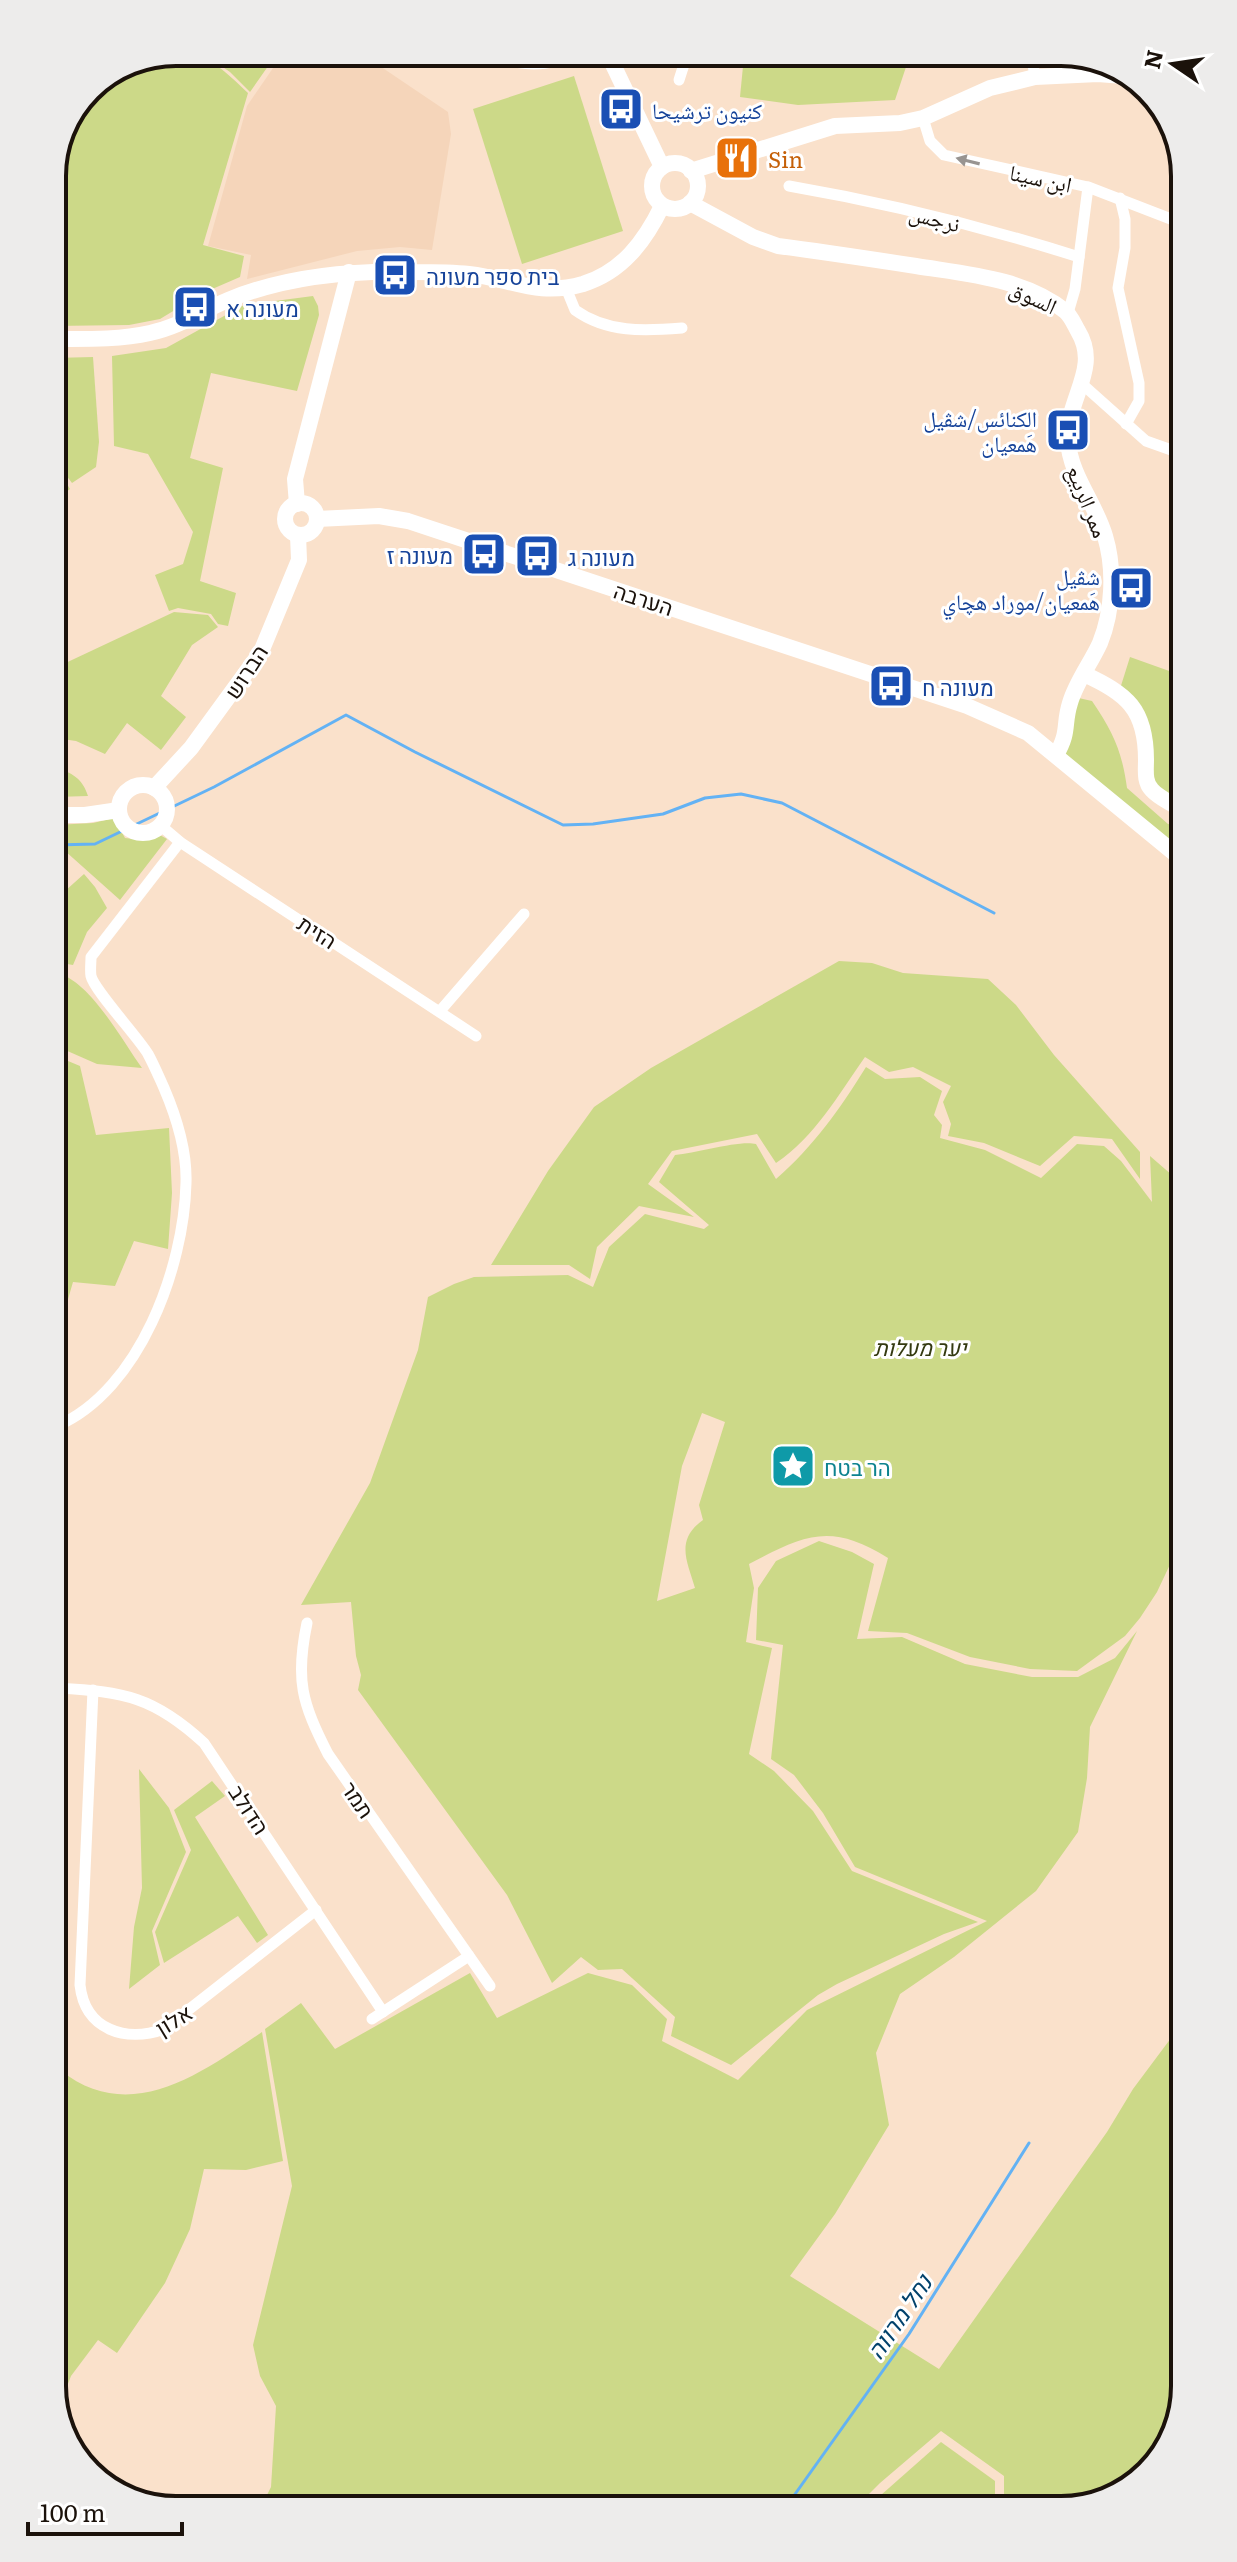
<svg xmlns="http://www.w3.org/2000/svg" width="1237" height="2562" viewBox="0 0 1237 2562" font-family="Literata,'Noto Naskh Arabic',Heebo,serif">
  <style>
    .built { fill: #f5d5ba }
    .green { fill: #ccd988; fill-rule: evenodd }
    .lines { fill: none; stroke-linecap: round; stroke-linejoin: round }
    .stream { stroke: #63b2f4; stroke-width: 3 }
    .street { stroke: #fff; stroke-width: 11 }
    .secondary { stroke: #fff; stroke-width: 16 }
    .oneway { fill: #989491 }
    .labels { text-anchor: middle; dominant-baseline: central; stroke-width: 6; stroke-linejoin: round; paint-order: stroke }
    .transit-label { font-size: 22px; fill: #164399; stroke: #fff; text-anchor: start }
    .food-label { font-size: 22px; fill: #c56008; stroke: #fff; text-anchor: start }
    .street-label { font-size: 22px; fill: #1b120b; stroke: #fff }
    .park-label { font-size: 22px; font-style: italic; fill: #343a11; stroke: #fff }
    .culture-label { font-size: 22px; fill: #0d838f; stroke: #fff; text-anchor: start }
    .water-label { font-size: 24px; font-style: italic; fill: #02426c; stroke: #fff }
    .rim { fill: none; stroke: #1b120b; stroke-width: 4 }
  </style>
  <rect width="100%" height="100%" fill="#fae1cb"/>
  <!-- built -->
  <polygon class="built" points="284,52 359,52 448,112 451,134 432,250 400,247 357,251 247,279 251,255 208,246 247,106"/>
  <!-- green -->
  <g class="green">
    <path d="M177,52C207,52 227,73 248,93L203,245L244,256L240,277L203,293L160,319L129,325L53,326L52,169L89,88Z"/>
    <polygon points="201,52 278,52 250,92 230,72"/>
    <polygon points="750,52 911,52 895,100 798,105 740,97 744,56"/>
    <polygon points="574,76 623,231 522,264 473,109"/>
    <polygon points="313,296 318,306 319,315 297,391 211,373 190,458 223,468 200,581 236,593 228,626 218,624 211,614 178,608 169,611 155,575 183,564 193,532 148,454 114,446 112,356 166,348 244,305"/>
    <polygon points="93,357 99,442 96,467 72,483 53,458 53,358"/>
    <polygon points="53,462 70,489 54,501"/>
    <polygon points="174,612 208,615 218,627 192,645 161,696 186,717 161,750 127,723 105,754 76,741 55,738 67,718 54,711 54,664 57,667"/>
    <polygon points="1130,657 1172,672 1178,658 1178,803 1156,792 1143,737 1119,692"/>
    <path d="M1074,697L1092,701C1113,732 1122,751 1127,788L1168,824L1179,826V850L1064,757Z"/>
    <path d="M55,766C72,774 82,777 88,796L55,797Z"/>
    <polygon points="114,818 125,838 142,840 158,834 167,839 120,900 55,842 55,825 93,823"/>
    <polygon points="84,874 95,887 107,908 87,932 73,965 55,962 55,900"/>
    <path d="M839,961L872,963L903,973L988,979L1016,1005L1054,1055L1140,1152V1179L1112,1139L1074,1136L1040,1166L984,1143L948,1136L951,1124L943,1102L951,1086L913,1067L889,1072L865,1057C838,1095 815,1137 776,1163L757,1134L672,1151L648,1184L694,1217L639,1206L597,1247L590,1279L569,1265H491L548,1171L594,1107L651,1068Z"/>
    <path d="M55,973C88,977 123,1042 142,1068L97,1064L56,1046Z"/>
    <polygon points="56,1056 80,1066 96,1135 169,1128 172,1193 168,1249 134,1241 115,1286 73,1282 64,1313 57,1313"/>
    <path d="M866,1067L885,1079L920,1077L942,1091L934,1115L942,1125L940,1138L985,1150L1041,1178L1077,1144L1104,1146L1121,1161L1152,1202L1150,1156L1180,1182L1182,1539L1157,1592L1140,1618L1125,1636L1077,1671L1030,1669L970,1657L907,1633L868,1631L888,1558C830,1522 805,1535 749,1564L754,1588L746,1642L772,1648L749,1754L774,1771L813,1811L852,1871L978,1922L944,1934L837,1984L818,1995L731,2065L671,2036L675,2017L622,1969L598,1970L581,1957L552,1983L507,1895L358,1690L361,1675L356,1656L351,1602L301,1605L370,1483L418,1350L428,1297L454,1284L474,1277L568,1275L593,1287L609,1247L645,1214L704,1229L709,1225L659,1182L675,1155C697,1153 739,1140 756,1144L776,1179C813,1147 840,1109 866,1067ZM702,1413L725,1422L699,1505L703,1520C675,1540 687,1561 695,1588L657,1601L682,1466Z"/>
    <polygon points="819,1541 852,1552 874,1564 857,1639 902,1637 965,1664 1032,1677 1078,1677 1115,1658 1137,1631 1090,1727 1087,1778 1078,1832 1036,1891 954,1957 900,1994 876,2053 889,2125 835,2214 790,2276 939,2369 1107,2132 1133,2089 1183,2022 1185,2384 1155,2462 1108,2501 1004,2502 1004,2476 941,2431 880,2483 860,2503 260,2509 271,2487 276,2406 260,2376 253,2345 292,2186 265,2029 301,2003 335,2049 470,1973 497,2018 588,1973 632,1985 667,2019 662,2041 738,2080 807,2010 987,1921 855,1867 823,1813 794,1775 771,1759 783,1645 756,1640 758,1588 776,1561"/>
    <polygon points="139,1769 169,1808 186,1852 152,1931 160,1965 129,1989 134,1927 142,1888"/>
    <polygon points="212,1781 225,1796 195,1817 268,1935 257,1943 238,1916 164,1963 155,1932 191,1850 174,1810"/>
    <path d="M262,2032L283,2161L246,2170L204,2169L190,2229L165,2283L117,2353L98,2340L71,2376L61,2402L60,2070C130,2126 200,2074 262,2032Z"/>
    <polygon points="941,2442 995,2481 995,2502 872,2503"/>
  </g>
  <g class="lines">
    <!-- stream -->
    <g class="stream">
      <polyline points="55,845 95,844 214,787 346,715 415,752 563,825 593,824 663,814 705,798 741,794 782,803 994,913"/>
      <polyline points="788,2504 909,2334 1029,2143"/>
    </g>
    <!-- street -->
    <g class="street">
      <path d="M477,52C508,62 544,73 573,52"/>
      <polyline points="1031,52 1035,77"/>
      <polyline points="679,80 688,52"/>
      <polyline points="923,118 930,141 944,155 1088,187 1176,221"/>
      <path d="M789,186C888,203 984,227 1079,257"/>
      <polyline points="1120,198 1125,219 1125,248 1118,288 1139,383 1139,401 1126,424"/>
      <path d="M566,288L575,310C607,333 644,331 682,328"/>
      <polyline points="1068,313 1075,289 1088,187"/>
      <polyline points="1081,383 1146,441 1177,452"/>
      <polyline points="160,825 180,842 476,1036"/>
      <polyline points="440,1011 524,914"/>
      <path d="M57,1426C140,1390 184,1267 186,1183C187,1152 176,1116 164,1088C159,1077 154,1065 148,1054C138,1037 94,990 91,976C90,970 91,963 91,957L180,842"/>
      <path d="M307,1623C295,1680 302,1703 328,1754L490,1986"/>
      <path d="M58,1688C125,1692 154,1697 204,1743L383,2012"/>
      <path d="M93,1690L80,1985C85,2030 126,2043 164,2029L316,1910"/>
      <polyline points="372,2019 469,1956"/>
    </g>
    <!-- secondary -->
    <g class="secondary">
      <polyline points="607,52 662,167"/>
      <circle cx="675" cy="186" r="23"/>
      <polyline points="691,171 835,126 900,123 923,118 990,88 1035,77 1098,74 1136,77"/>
      <path d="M690,203L753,237L778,246C824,252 870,259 916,266C965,274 1024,278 1065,311C1071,316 1074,324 1078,331C1101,369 1066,398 1068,441C1070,475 1096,504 1105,536C1115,569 1113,611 1100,643C1091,663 1076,682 1070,703C1063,725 1070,731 1056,755"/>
      <path d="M53,339C85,339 119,340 150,333C179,327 202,311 228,300C286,276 352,270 414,272C432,272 451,272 469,274C512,279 537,297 583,284C622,272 645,241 662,206"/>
      <circle cx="301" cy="519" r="16"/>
      <polyline points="297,504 295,479 349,272"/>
      <polyline points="317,519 379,516 408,521 967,706 1028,733 1179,857"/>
      <path d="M1084,674C1127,694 1146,709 1146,760C1146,770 1144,782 1152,790C1158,797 1171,803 1178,808"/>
      <circle cx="143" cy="809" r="24"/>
      <polyline points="154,788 191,748 261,652 299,560 298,535"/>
      <polyline points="55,815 85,815 119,810"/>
    </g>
  </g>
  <!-- one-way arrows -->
  <defs><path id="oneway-solid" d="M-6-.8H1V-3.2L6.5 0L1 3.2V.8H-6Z" transform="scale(2)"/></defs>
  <use class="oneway" href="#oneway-solid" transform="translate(968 161) rotate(-166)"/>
  <!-- icons -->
  <defs>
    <g id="bus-square" transform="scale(2.3)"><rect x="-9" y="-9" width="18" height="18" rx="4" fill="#1a4fb4" stroke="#fff"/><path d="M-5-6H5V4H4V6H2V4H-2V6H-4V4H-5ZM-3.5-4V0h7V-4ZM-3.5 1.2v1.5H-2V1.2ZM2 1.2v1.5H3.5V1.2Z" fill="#fff"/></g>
    <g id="restaurant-square" transform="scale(2.3)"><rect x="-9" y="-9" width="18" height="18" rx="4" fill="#e8710a" stroke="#fff"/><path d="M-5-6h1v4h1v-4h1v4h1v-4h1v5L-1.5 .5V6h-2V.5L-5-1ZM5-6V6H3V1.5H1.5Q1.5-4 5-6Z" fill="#fff"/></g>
    <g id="sight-square" transform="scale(2.3)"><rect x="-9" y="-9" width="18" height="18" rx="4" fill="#0f9aa8" stroke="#fff"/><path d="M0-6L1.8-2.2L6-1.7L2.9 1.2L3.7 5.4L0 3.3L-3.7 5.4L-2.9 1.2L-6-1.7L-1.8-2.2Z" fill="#fff"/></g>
  </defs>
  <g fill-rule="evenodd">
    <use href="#bus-square" x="621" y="109"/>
    <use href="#restaurant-square" x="737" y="158"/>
    <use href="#bus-square" x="395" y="275"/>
    <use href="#bus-square" x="195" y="307"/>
    <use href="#bus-square" x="1068" y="430"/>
    <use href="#bus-square" x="484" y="554"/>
    <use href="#bus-square" x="537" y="556"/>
    <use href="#bus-square" x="1131" y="588"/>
    <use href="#bus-square" x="891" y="686"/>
    <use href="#sight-square" x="793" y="1466"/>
  </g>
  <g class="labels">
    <!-- transit labels -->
    <g class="transit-label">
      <text x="652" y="109">كنيون ترشيحا</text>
      <text x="426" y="275">בית ספר מעונה</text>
      <text x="226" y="307">מעונה א</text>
      <text x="1037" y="417" text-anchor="end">الكنائس/شڤيل<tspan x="1037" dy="25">هَمعيان</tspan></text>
      <text x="453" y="554" text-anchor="end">מעונה ז</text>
      <text x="568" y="556">מעונה ג</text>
      <text x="1100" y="575" text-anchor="end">شڤيل<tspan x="1100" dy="25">هَمعيان/موراد هچاي</tspan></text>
      <text x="922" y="686">מעונה ח</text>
    </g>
    <!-- food labels -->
    <g class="food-label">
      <text x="768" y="158">Sin</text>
    </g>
    <!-- street labels -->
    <g class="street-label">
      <text transform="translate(1041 177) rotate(12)">ابن سينا</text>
      <text transform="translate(935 217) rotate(14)">نرجس</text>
      <text transform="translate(1034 296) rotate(25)">السوق</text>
      <text transform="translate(1089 501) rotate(68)">ممر الربيع</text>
      <text transform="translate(644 598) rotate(18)">הערבה</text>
      <text transform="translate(245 671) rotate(-57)">הברוש</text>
      <text transform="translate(318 931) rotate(33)">הזית</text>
      <text transform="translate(359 1799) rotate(55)">תמר</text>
      <text transform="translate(250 1809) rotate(57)">הדולב</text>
      <text transform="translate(173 2019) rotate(-31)">אלון</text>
    </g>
    <!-- park labels -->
    <g class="park-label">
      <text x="920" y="1346">יער מעלות</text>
    </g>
    <!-- culture labels -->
    <g class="culture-label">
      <text x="824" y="1466">הר בטח</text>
    </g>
    <!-- water labels -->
    <g class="water-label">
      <text transform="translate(898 2316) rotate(-56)">נחל מרווה</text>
    </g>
  </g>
  <!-- crop -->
  <path d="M0 0H1237V2562H0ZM176 66H1061A110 110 0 0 1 1171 176V2386A110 110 0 0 1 1061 2496H176A110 110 0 0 1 66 2386V176A110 110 0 0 1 176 66Z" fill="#edeceb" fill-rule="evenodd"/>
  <path class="rim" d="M176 66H1061A110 110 0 0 1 1171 176V2386A110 110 0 0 1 1061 2496H176A110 110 0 0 1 66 2386V176A110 110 0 0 1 176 66Z"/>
  <!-- north arrow -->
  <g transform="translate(1173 64) rotate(283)" stroke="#ffffff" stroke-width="6" paint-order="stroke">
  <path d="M0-6L14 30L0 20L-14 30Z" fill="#1b120b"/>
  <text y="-12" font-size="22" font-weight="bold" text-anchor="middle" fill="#1b120b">N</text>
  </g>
  <!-- scale -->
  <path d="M28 2522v12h154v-12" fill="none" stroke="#1b120b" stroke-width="4"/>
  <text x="40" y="2522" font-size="24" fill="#1b120b" stroke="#ffffff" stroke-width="6" paint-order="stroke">100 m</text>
</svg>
